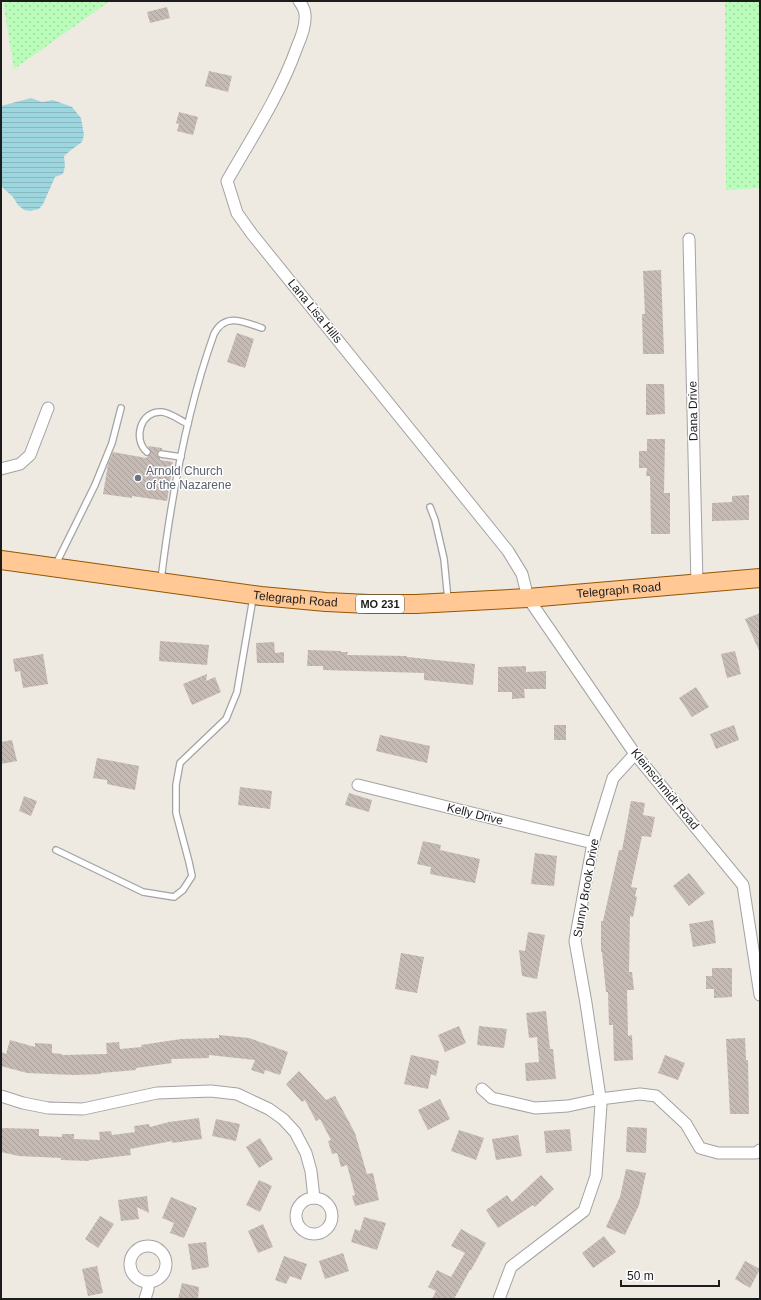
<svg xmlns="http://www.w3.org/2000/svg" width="761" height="1300" font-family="Helvetica,sans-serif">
  <defs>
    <pattern id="park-dots" width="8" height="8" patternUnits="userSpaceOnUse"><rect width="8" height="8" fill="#bafcb9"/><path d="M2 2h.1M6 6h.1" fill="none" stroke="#9fd79e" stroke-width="1.8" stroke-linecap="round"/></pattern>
    <pattern id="water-rules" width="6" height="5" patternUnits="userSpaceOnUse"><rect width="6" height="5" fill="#9ed6df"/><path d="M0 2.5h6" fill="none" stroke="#88b7bf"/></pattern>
    <pattern id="building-back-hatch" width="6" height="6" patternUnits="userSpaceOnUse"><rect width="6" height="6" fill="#c6bab4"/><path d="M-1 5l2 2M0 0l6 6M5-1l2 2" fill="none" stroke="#aa9f9a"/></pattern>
  </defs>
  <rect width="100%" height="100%" fill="#eee9e1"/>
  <!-- park -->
  <g fill="url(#park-dots)">
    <path d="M3,1H110L14,69Z"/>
    <path d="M725,1H760V188L726,190Z"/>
  </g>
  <!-- water -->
  <path fill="url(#water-rules)" d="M31,98L42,102L53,100L72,107L81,118L84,135L82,142L71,150L64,156L65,166L63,174L55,177L43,204L39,209L30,211L24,210L18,205L13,197L1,186V106Z"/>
  <!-- building -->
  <g fill="url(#building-back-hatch)">
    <path d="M167,7L170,18L150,23L147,12Z"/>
    <path d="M209,71L232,76L228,92L205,86Z"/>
    <path d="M179,112L198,117L193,135L177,131L179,124L176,123Z"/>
    <path d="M661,270L664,354H643L642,314H645L643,271Z"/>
    <path d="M237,333L254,339L245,368L227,362Z"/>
    <path d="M646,384H664L665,414L646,415Z"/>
    <path d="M647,439H665L664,493H670V534H651L650,476H646L647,468H639V451H647Z"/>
    <path d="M148,446L162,448V450H159L157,453V456L160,458V460L173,462L167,501L132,496V498L103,494L108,464L113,452L146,458L151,453Z"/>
    <path d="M749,495V520L712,521V503L732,502V496Z"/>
    <path d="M760,613V653L745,619Z"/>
    <path d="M160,641L209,645L207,665L159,661Z"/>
    <path d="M274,642L275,653L284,652V663H257L256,643Z"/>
    <path d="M308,650L341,651V652H348L347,655L407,656V657L475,664L473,685L424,680V673L323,670V666H307Z"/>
    <path d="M735,651L741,674L727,678L721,654Z"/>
    <path d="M43,654L48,684L23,688L20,671L15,672L13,659Z"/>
    <path d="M526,666V672L546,671V689H524L525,698L512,699V692H498V667Z"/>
    <path d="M207,674L206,681L215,677L221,692L192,705L183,684Z"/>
    <path d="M696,687L709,707L692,717L679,698Z"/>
    <rect x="554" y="725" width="12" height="15"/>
    <path d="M734,725L739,740L716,749L710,734Z"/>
    <path d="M380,735L430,746L427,763L376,751Z"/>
    <path d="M12,740L17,761L1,764V742Z"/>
    <path d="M97,758L139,766L135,790L107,784V780L93,778Z"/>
    <path d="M240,787L272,791L270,809L238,805Z"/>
    <path d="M349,793L372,800L369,812L345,805Z"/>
    <path d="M24,796L37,801L31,816L19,811Z"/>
    <path d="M631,801L645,803L643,815L655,817L651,837L642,836L631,887L637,888L635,896L637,897L633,917L630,916L629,972H632L634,990H627L628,1036L632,1035L633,1060L614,1061L613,1025H609L608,992H606L602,952H601V921H603L619,850H622Z"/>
    <path d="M423,841L441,845L440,850L480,859L475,883L430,874L431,867L417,864Z"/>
    <path d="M535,853L557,856L554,886L531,884Z"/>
    <path d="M689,873L705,893L689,906L673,886Z"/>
    <path d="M713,920L716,943L693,947L689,924Z"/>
    <path d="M528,932L545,935L537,979L522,976L519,950L525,951Z"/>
    <path d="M401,953L424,957L417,993L395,989Z"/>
    <path d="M712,968H732V997L714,998V989H706V976H712Z"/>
    <path d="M546,1011L550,1049H553L556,1079L526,1081L525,1063L539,1062L537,1037L529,1038L526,1013Z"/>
    <path d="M459,1026L466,1043L445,1052L438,1035Z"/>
    <path d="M479,1026L507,1029L504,1048L477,1045Z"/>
    <path d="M219,1035L249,1038L288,1052L280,1075L265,1070L264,1074L251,1070L255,1060L209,1055V1058L171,1059L172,1063L136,1068V1070L101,1073V1074L74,1075L27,1073L1,1066V1052L6,1054L10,1040L35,1047V1043L52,1044V1053L62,1054V1055L107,1054L106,1043L119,1042L120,1049L142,1047L141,1045L181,1039L219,1038Z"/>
    <path d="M745,1038L746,1060H748L749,1114H730L726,1039Z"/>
    <path d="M411,1055L439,1061L436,1076L431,1074L428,1089L404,1084Z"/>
    <path d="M665,1055L685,1063L678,1080L658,1073Z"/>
    <path d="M299,1071L326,1100L335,1096L355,1133L367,1174L373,1173L379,1200L355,1206L352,1196L355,1195L347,1165L341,1167L337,1153L332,1154L328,1141L331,1140L320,1119L316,1121L305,1100L302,1102L286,1084Z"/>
    <path d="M440,1099L450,1119L428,1130L418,1110Z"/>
    <path d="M199,1118L202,1139L172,1143V1141L130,1149L131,1155L89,1160V1161L61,1160V1158L19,1156L1,1152V1128L39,1129V1136L62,1137V1134H74V1139L100,1140L99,1132L111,1131L112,1135L135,1132L134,1126L149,1124L150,1127L169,1122Z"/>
    <path d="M216,1119L240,1124L236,1141L212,1136Z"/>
    <path d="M627,1127L647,1128L646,1153L626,1152Z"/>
    <path d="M570,1129L572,1151L546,1153L544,1131Z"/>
    <path d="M459,1130L484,1138L476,1160L451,1151Z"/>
    <path d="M518,1135L522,1156L496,1160L492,1139Z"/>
    <path d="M260,1138L273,1159L259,1168L246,1147Z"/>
    <path d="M626,1169L646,1173L639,1205L625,1235L606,1227L620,1197Z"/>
    <path d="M541,1175L554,1189L535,1207L533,1205L498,1228L486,1210L507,1195L512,1202Z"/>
    <path d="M259,1180L272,1186L260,1212L246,1205Z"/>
    <path d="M147,1196L149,1213L137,1207L139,1219L121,1221L118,1200Z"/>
    <path d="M171,1197L197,1208L184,1238L170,1233L174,1223L162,1218Z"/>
    <path d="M100,1216L114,1224L98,1248L85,1239Z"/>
    <path d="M364,1217L386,1223L377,1250L351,1242L355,1229L360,1231Z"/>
    <path d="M263,1224L273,1247L258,1253L248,1231Z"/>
    <path d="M461,1229L486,1243L471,1270H470L454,1299H432L436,1291L428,1287L437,1270L451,1277L465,1253L451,1246Z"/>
    <path d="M604,1236L616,1252L593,1268L582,1253Z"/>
    <path d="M206,1242L209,1267L192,1270L188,1244Z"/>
    <path d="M343,1253L349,1271L325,1279L319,1261Z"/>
    <path d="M284,1256L307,1264L301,1280L290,1276L286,1284L275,1280Z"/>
    <path d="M745,1261L760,1269L750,1288L735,1279Z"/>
    <path d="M97,1266L103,1293L88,1296L82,1269Z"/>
    <path d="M182,1283L199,1287L198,1299H178Z"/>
  </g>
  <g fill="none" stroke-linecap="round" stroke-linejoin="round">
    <defs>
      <g id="lane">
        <path d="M147,452C132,439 141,410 162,412C171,413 179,420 188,424"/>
        <path d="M161,454L181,457"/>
        <path d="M430,507L435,520L444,559L448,600"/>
        <path d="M55,566L95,485L112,443L121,408"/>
        <path d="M161,580C171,498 186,412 214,334C225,312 244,322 262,328"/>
        <path d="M56,850L143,892L174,897L183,890L192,876L189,862L176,813V785L180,763L226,719L237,692L253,598"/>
      </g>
      <g id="street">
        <path d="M299,1C302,5 305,9 305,15C306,25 301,38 297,47C280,95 252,137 227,181L237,213L252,234L508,551L522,574L528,598L635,754L743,885L760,995"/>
        <path d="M689,239L697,584"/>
        <path d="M1,469L20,464L30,455L48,408"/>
        <path d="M358,785L593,843"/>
        <path d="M482,1089L492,1098L535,1108L568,1106L600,1099L640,1094L656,1096L686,1124L700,1148L718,1153H756L760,1150"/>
        <path d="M1,1096L23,1103L48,1108L83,1109L157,1093L211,1091L237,1094L269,1109L283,1119L295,1132L306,1153L311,1171L314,1198"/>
        <circle cx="314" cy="1216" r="18"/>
        <circle cx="148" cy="1264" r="18"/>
        <path d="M145,1299L148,1289V1282"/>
        <path d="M499,1299L511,1267L584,1211L596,1176L601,1104L586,1003L575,941L593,843L613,778L635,754"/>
      </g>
      <g id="primary">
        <path id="s1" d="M1,560L261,596L326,602L369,604H416L528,598L760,578"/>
      </g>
    </defs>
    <!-- lane casing -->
    <use href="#lane" stroke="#a3a3a3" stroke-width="8"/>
    <!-- street casing -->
    <use href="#street" stroke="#a3a3a3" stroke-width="13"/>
    <!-- primary casing -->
    <use href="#primary" stroke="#945600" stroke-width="20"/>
    <!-- lane -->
    <use href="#lane" stroke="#fff" stroke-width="5.5"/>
    <!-- street -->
    <use href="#street" stroke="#fff" stroke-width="11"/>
    <!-- primary -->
    <use href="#primary" stroke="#ffc895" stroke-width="18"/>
  </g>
  <!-- markers -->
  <circle fill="#6b7280" stroke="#fff" stroke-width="1.5" cx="138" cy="478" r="4"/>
  <g text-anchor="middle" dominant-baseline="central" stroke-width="3" stroke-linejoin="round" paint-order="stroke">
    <!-- shield labels -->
    <rect fill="#fff" stroke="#606060" stroke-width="1" x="356" y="595" width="48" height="18" rx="3"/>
    <g font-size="11" font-weight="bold" fill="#1c1c1c">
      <text x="380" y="604">MO 231</text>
    </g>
    <!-- street labels -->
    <g font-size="12" fill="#1c1c1c" stroke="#fff">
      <text transform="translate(315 311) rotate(51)">Lana Lisa Hills</text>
      <text transform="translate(693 411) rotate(-91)">Dana Drive</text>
      <text stroke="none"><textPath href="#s1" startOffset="621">Telegraph Road</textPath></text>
      <text stroke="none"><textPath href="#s1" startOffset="297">Telegraph Road</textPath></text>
      <text transform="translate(665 789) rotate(51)">Kleinschmidt Road</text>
      <text transform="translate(475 814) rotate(14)">Kelly Drive</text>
      <text transform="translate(586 888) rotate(-80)">Sunny Brook Drive</text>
    </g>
    <!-- worship labels -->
    <g font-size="12" fill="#5b616d" stroke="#fff" text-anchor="start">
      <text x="146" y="471">Arnold Church<tspan x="146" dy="14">of the Nazarene</tspan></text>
    </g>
  </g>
  <!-- border -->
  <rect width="761" height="1300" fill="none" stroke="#1c1c1c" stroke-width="4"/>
  <!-- scale -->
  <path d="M621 1280v6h98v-6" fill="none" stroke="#1c1c1c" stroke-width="2"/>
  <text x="627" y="1280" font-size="12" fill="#1c1c1c" stroke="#ffffff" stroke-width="3" paint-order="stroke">50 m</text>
</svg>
